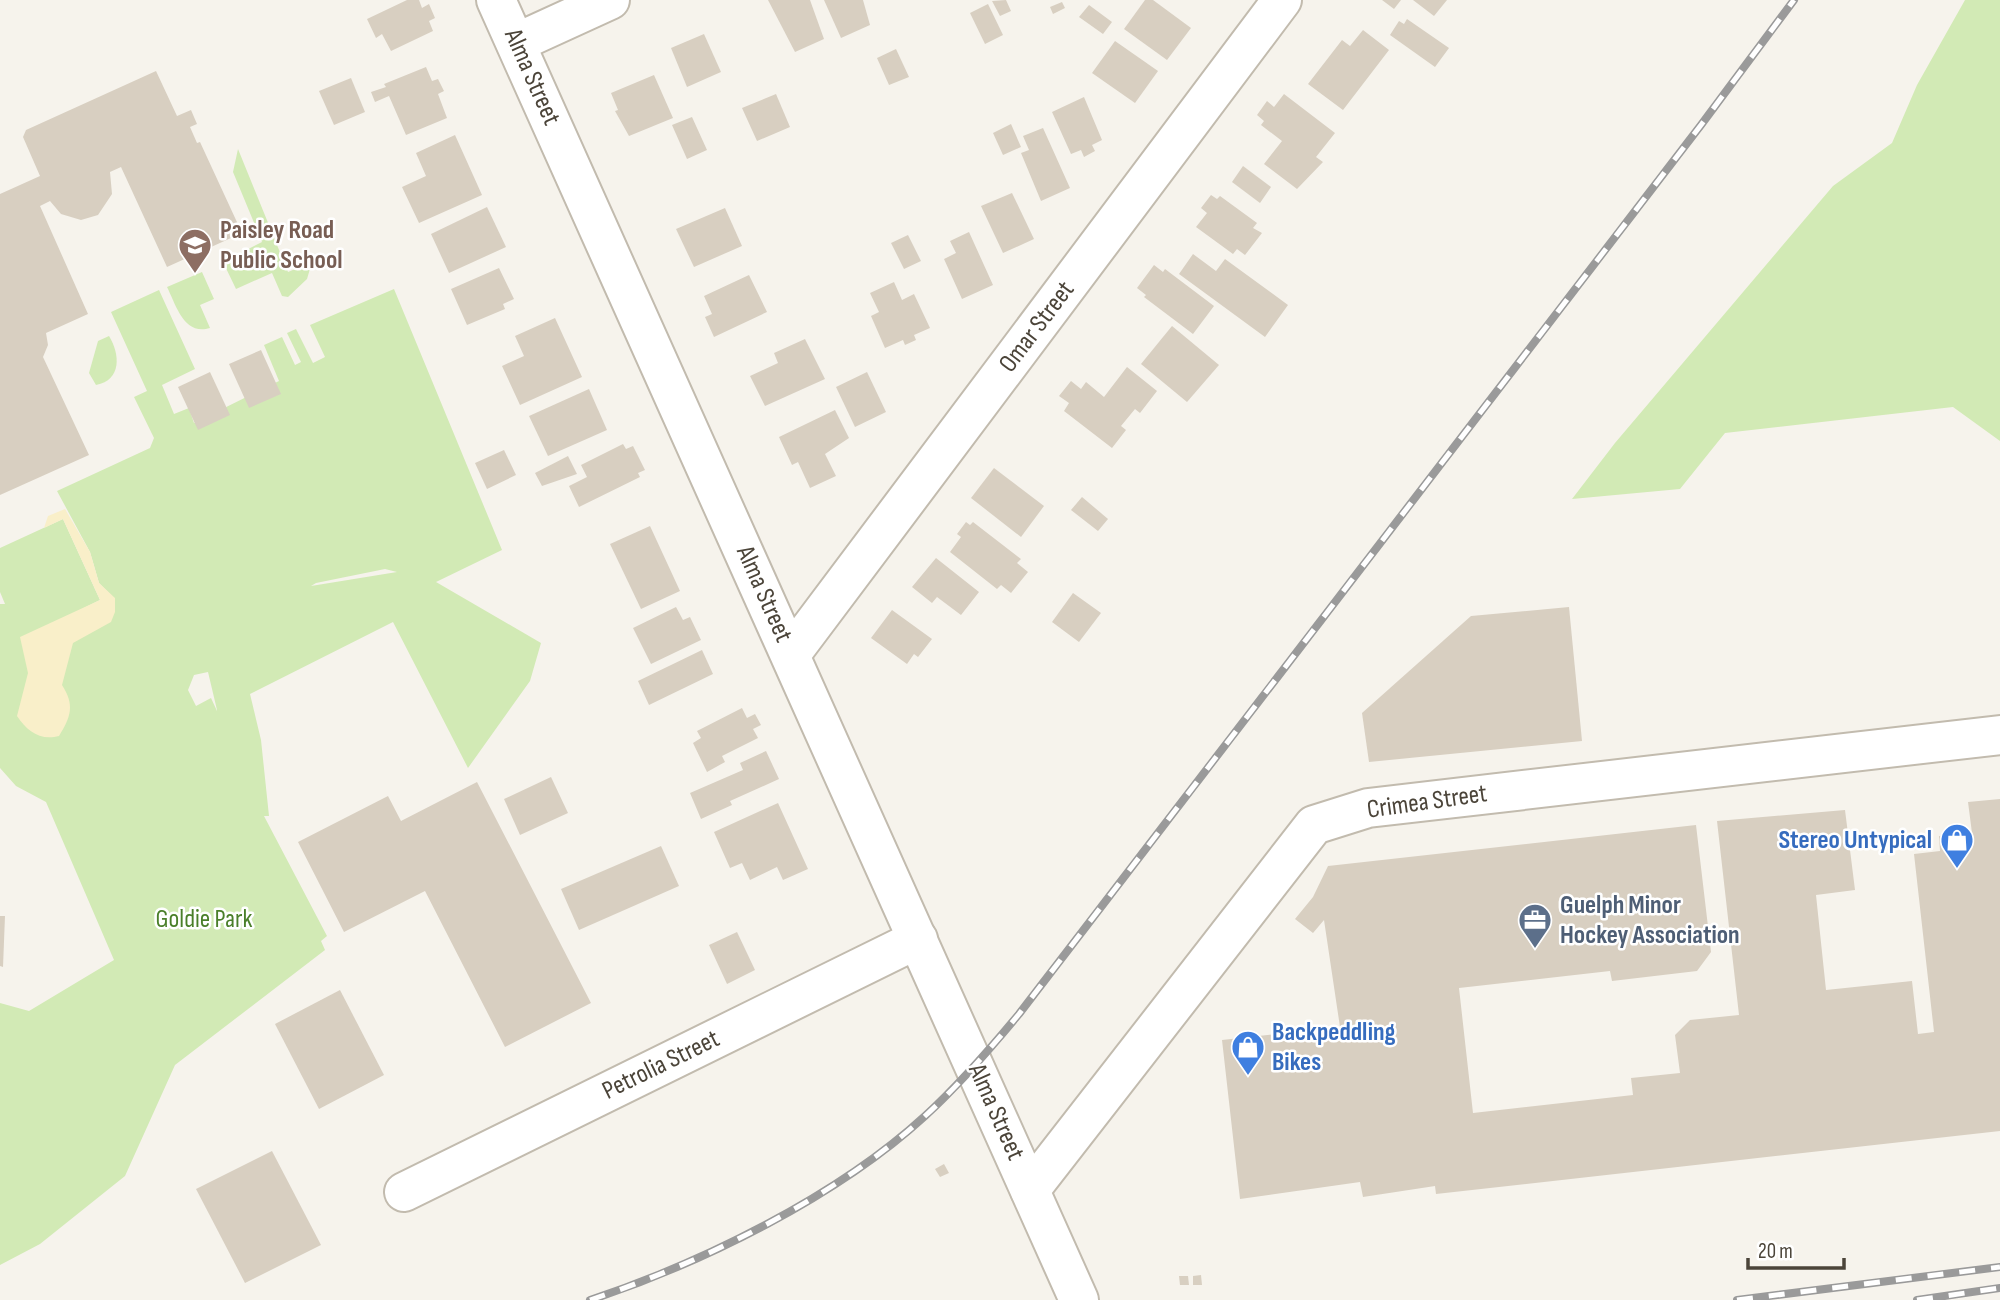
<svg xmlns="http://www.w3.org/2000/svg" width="2000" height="1300" font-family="'Sofia Sans Condensed',sans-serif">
  <rect width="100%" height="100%" fill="#f6f3ec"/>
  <!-- green -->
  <g fill="#d2eab5" fill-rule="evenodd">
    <path d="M1965,0H2000V441L1953,407L1725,433L1680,489L1572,499L1615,443L1833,186L1892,143L1917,85Z"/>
    <path d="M238,149L288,272L312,262L307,279L288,297L282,296L272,273L236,289L223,262L262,242L233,172Z"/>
    <path d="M202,272L214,299L200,305L210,328C184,336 176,305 167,287Z"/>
    <path d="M394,289L502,550L436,582L541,643L530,681L468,768L393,622L250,694L261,740L269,816H264L327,936L321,941L325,950L175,1065L125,1176L40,1244L0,1265V1003L29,1011L114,960L46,802L16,786L0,768V604H5L0,592V548L63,519L100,600L72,614L114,598L99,583L90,552L57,491L150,448L154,438L134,397L147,391L111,312L159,290L195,369L162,385L174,414L189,408L194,423L279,381L264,345L282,337L295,365L301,362L287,333L296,329L313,363L325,357L310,325ZM385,569L397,572L311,586L316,583ZM208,672L217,710V711L211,698L196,706L188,690L194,675Z"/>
    <path d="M109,336C120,354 122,380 96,385L89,373L98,341Z"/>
  </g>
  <!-- sand -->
  <path fill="#f9efc9" d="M65,509L90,552L99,583L115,598V612L111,622L73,643L62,685C75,705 71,717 59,736C40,741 27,731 17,716L28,673L20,637L100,600L63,519L44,528L48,516Z"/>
  <!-- building -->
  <g fill="#d8cfc1">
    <path d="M407,0H419L422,8L429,4L435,18L429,21L433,31L391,51L382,34L376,38L367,19Z"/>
    <path d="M768,0H810L824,39L795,52Z"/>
    <path d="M824,0H863L870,25L841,38Z"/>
    <path d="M1006,0L1011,11L1000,16L992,1Z"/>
    <path d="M1145,0H1153L1191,28L1167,60L1124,29Z"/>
    <path d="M1382,0H1401L1394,9Z"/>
    <path d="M1413,0H1447L1434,16Z"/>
    <path d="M1062,2L1065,8L1053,14L1050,7Z"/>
    <path d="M988,4L1003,35L985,44L970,13Z"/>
    <path d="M1089,5L1112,22L1103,34L1079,17Z"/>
    <path d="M1407,19L1449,48L1435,67L1390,35L1399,21L1404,24Z"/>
    <path d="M1363,30L1389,50L1343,110L1308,84L1342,40L1350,46Z"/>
    <path d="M704,34L721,72L687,87L671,48Z"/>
    <path d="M1115,41L1158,71L1135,103L1092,73Z"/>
    <path d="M896,49L909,77L889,85L877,58Z"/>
    <path d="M426,67L432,81L438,79L444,91L438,94L447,118L406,135L389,96L375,102L371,92L386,87L384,84Z"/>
    <path d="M156,71L177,116L191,110L197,124L190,127L197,143L200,142L242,233L167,267L121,167L110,172L112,194L98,215L81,220L61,214L50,201L40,206L88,314L46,333L48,345L43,357L89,455L0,495V194L40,176L23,137L26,130Z"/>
    <path d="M654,75L673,118L629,136L615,111L618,110L611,93Z"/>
    <path d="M351,78L365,112L334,125L319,91Z"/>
    <path d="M776,94L790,127L757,141L742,108Z"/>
    <path d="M1284,94L1335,133L1316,157L1323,162L1297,189L1264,164L1282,141L1261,125L1264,121L1257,115L1267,101L1274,107Z"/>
    <path d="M1084,97L1102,140L1092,145L1095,151L1084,157L1081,150L1071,154L1052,112Z"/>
    <path d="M692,117L707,150L687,159L672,125Z"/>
    <path d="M1011,124L1021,147L1003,155L993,133Z"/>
    <path d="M1043,128L1070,188L1041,201L1021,153L1029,150L1023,136Z"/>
    <path d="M455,135L482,195L419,223L402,187L426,176L416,153Z"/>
    <path d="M1243,166L1271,187L1260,203L1232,182Z"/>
    <path d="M1012,193L1034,239L1003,253L981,206Z"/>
    <path d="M1211,195L1217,199L1220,196L1257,223L1253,228L1262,233L1245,255L1237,249L1233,254L1196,227L1207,213L1201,208Z"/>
    <path d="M487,207L506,247L449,273L431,234Z"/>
    <path d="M725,208L742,246L694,267L676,229Z"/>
    <path d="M969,232L993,285L962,299L944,259L956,253L950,241Z"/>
    <path d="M908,235L921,261L904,269L891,243Z"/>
    <path d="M1193,254L1216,271L1225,259L1288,305L1265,337L1179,274Z"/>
    <path d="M1154,265L1163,272L1165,269L1214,306L1193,334L1144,297L1146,295L1137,288Z"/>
    <path d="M499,268L514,299L503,304L505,309L467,325L451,289Z"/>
    <path d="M749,275L767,312L714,337L705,317L712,314L704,296Z"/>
    <path d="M894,282L902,300L914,294L930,328L914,335L916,340L905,345L903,340L885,348L871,316L879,312L870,293Z"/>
    <path d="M555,318L582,377L520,405L502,366L524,356L515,336Z"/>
    <path d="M1172,326L1219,365L1187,402L1141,364Z"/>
    <path d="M805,339L825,379L765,406L750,376L778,363L774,353Z"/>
    <path d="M261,350L281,394L249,408L229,364Z"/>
    <path d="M1127,367L1157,391L1140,413L1135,409L1121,426L1126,430L1112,448L1064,411L1069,403L1059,396L1071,381L1081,389L1086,382L1104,397Z"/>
    <path d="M210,372L230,415L198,430L178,387Z"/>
    <path d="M867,372L886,412L855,427L836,387Z"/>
    <path d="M589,389L607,430L548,456L529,416Z"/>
    <path d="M835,410L849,438L825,454L836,476L810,488L798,462L792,465L779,437Z"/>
    <path d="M623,444L626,449L633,446L645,470L638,473L640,477L579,507L569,486L587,477L581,465Z"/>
    <path d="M504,450L516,475L487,489L475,463Z"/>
    <path d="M568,456L577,474L542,486L535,473Z"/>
    <path d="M994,468L1044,506L1021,537L971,498Z"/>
    <path d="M1082,497L1108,519L1098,531L1071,510Z"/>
    <path d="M966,522L970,525L973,522L1021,559L1017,563L1028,572L1011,593L1001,585L997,589L950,552L961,537L957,534Z"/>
    <path d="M650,526L680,591L641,609L610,544Z"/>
    <path d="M936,558L979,592L961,615L937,597L932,603L912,587Z"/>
    <path d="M1073,593L1101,613L1079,642L1052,622Z"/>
    <path d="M676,607L683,620L690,617L701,640L651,664L633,628Z"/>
    <path d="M1569,607L1582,741L1369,762L1362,713L1471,616Z"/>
    <path d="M892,610L932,639L918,657L914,654L907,664L871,638Z"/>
    <path d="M702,650L713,674L649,705L638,681Z"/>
    <path d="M742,708L747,718L755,714L761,725L753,729L758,738L722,756L725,762L707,772L693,743L701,738L697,731Z"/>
    <path d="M766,751L779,779L730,801L732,805L701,819L690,793L743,770L740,763Z"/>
    <path d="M551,777L568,813L520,835L504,799Z"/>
    <path d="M477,782L591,1003L505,1047L425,891L344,932L298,842L388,796L401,821Z"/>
    <path d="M2000,799V1131L1436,1194L1435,1186L1363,1197L1360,1182L1240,1199L1222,1040L1340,1027L1324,920L1313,933L1295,919L1313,897L1328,866L1696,825L1711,952L1697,971L1612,981L1610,971L1459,988L1473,1113L1633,1095L1631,1078L1680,1073L1675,1035L1690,1020L1739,1015L1717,821L1845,810L1855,890L1816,895L1826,990L1912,981L1918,1034L1934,1032L1914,854L1940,851L1939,836L1972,833L1968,802Z"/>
    <path d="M778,803L808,869L783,880L777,867L750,880L742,863L730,868L714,832Z"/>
    <path d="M661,846L679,886L579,930L561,889Z"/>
    <path d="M0,916H5L3,967L0,966Z"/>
    <path d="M737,932L755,970L727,984L709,945Z"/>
    <path d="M340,990L384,1075L319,1109L275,1024Z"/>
    <path d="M272,1151L321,1245L245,1283L196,1189Z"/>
    <path d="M944,1164L949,1173L940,1177L935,1169Z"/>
    <path d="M1201,1275L1202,1285H1193V1276Z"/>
    <path d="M1179,1276H1188L1189,1285H1180Z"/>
  </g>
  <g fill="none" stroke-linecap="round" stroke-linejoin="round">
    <defs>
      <g id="minor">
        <path d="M496,0L1079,1300"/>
        <path d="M516,43L610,0"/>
        <path d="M791,654L1282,0"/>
        <path d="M1030,1190L1314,825L1368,808L2000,735"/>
        <path d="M404,1192L918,939"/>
      </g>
    </defs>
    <!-- minor casing -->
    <use href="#minor" stroke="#c2bbae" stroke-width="42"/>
    <!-- minor -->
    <use href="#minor" stroke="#fff" stroke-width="38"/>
    <defs>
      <g id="rail">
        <path d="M590,1300C702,1263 838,1196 925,1116C959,1085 990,1049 1019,1014L1701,125L1794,0"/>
        <path d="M1737,1300L2000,1267"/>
        <path d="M1917,1300L2000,1288"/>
      </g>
    </defs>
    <!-- rail casing -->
    <use href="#rail" stroke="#9a9a9a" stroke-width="8"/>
    <!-- rail -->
    <use href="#rail" stroke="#fff" stroke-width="5" stroke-dasharray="16" stroke-linecap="butt"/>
  </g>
  <!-- icons -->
  <defs>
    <symbol id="school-pin" viewBox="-11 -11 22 30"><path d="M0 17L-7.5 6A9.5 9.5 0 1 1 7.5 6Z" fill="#8d6e63" stroke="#fff"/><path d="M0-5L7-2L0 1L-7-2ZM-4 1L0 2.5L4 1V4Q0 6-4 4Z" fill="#fff"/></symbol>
    <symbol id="shop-pin" viewBox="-11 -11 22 30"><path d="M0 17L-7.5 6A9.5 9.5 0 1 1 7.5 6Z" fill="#3f7fe0" stroke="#fff"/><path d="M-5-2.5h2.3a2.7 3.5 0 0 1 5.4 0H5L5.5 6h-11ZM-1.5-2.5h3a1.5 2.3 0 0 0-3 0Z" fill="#fff"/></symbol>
    <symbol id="office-pin" viewBox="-11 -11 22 30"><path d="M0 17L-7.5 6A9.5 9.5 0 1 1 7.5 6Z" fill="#5c6f8a" stroke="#fff"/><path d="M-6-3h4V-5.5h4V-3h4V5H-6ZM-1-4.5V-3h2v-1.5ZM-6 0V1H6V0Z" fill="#fff"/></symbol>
  </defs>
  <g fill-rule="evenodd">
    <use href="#school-pin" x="176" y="226" width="38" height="52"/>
    <use href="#shop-pin" x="1938" y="821" width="38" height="52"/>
    <use href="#office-pin" x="1516" y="901" width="38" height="52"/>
    <use href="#shop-pin" x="1229" y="1028" width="38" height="52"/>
  </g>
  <g text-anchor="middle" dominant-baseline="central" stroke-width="5" stroke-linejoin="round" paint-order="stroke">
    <!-- street labels -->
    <g font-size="26" fill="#4b4439" stroke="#fff">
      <text transform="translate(532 77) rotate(66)">Alma Street</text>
      <text transform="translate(1037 327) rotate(-53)">Omar Street</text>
      <text transform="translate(764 594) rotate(66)">Alma Street</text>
      <text transform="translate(1427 802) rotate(-8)">Crimea Street</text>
      <text transform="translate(661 1065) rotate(-26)">Petrolia Street</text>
      <text transform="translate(996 1112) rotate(66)">Alma Street</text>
    </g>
    <!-- education labels -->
    <g font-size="26" font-weight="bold" fill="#785e54" stroke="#fff" text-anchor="start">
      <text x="220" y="230">Paisley Road<tspan x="220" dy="30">Public School</tspan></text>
    </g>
    <!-- shop labels -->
    <g font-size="26" font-weight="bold" fill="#366cbe" stroke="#fff" text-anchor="end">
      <text x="1932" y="840">Stereo Untypical</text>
      <text x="1272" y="1032" text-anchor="start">Backpeddling<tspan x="1272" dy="30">Bikes</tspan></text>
    </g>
    <!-- service labels -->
    <g font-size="26" font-weight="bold" fill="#4e5e75" stroke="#fff" text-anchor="start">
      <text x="1560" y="905">Guelph Minor<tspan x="1560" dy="30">Hockey Association</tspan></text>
    </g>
    <!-- park labels -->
    <g font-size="26" fill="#4a7f2a" stroke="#fff">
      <text x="204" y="919">Goldie Park</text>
    </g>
  </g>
  <!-- scale -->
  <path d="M1748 1258v10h96v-10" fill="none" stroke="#4b4439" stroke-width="3.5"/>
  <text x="1758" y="1258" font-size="21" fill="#4b4439" stroke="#ffffff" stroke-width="5" paint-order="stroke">20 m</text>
</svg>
